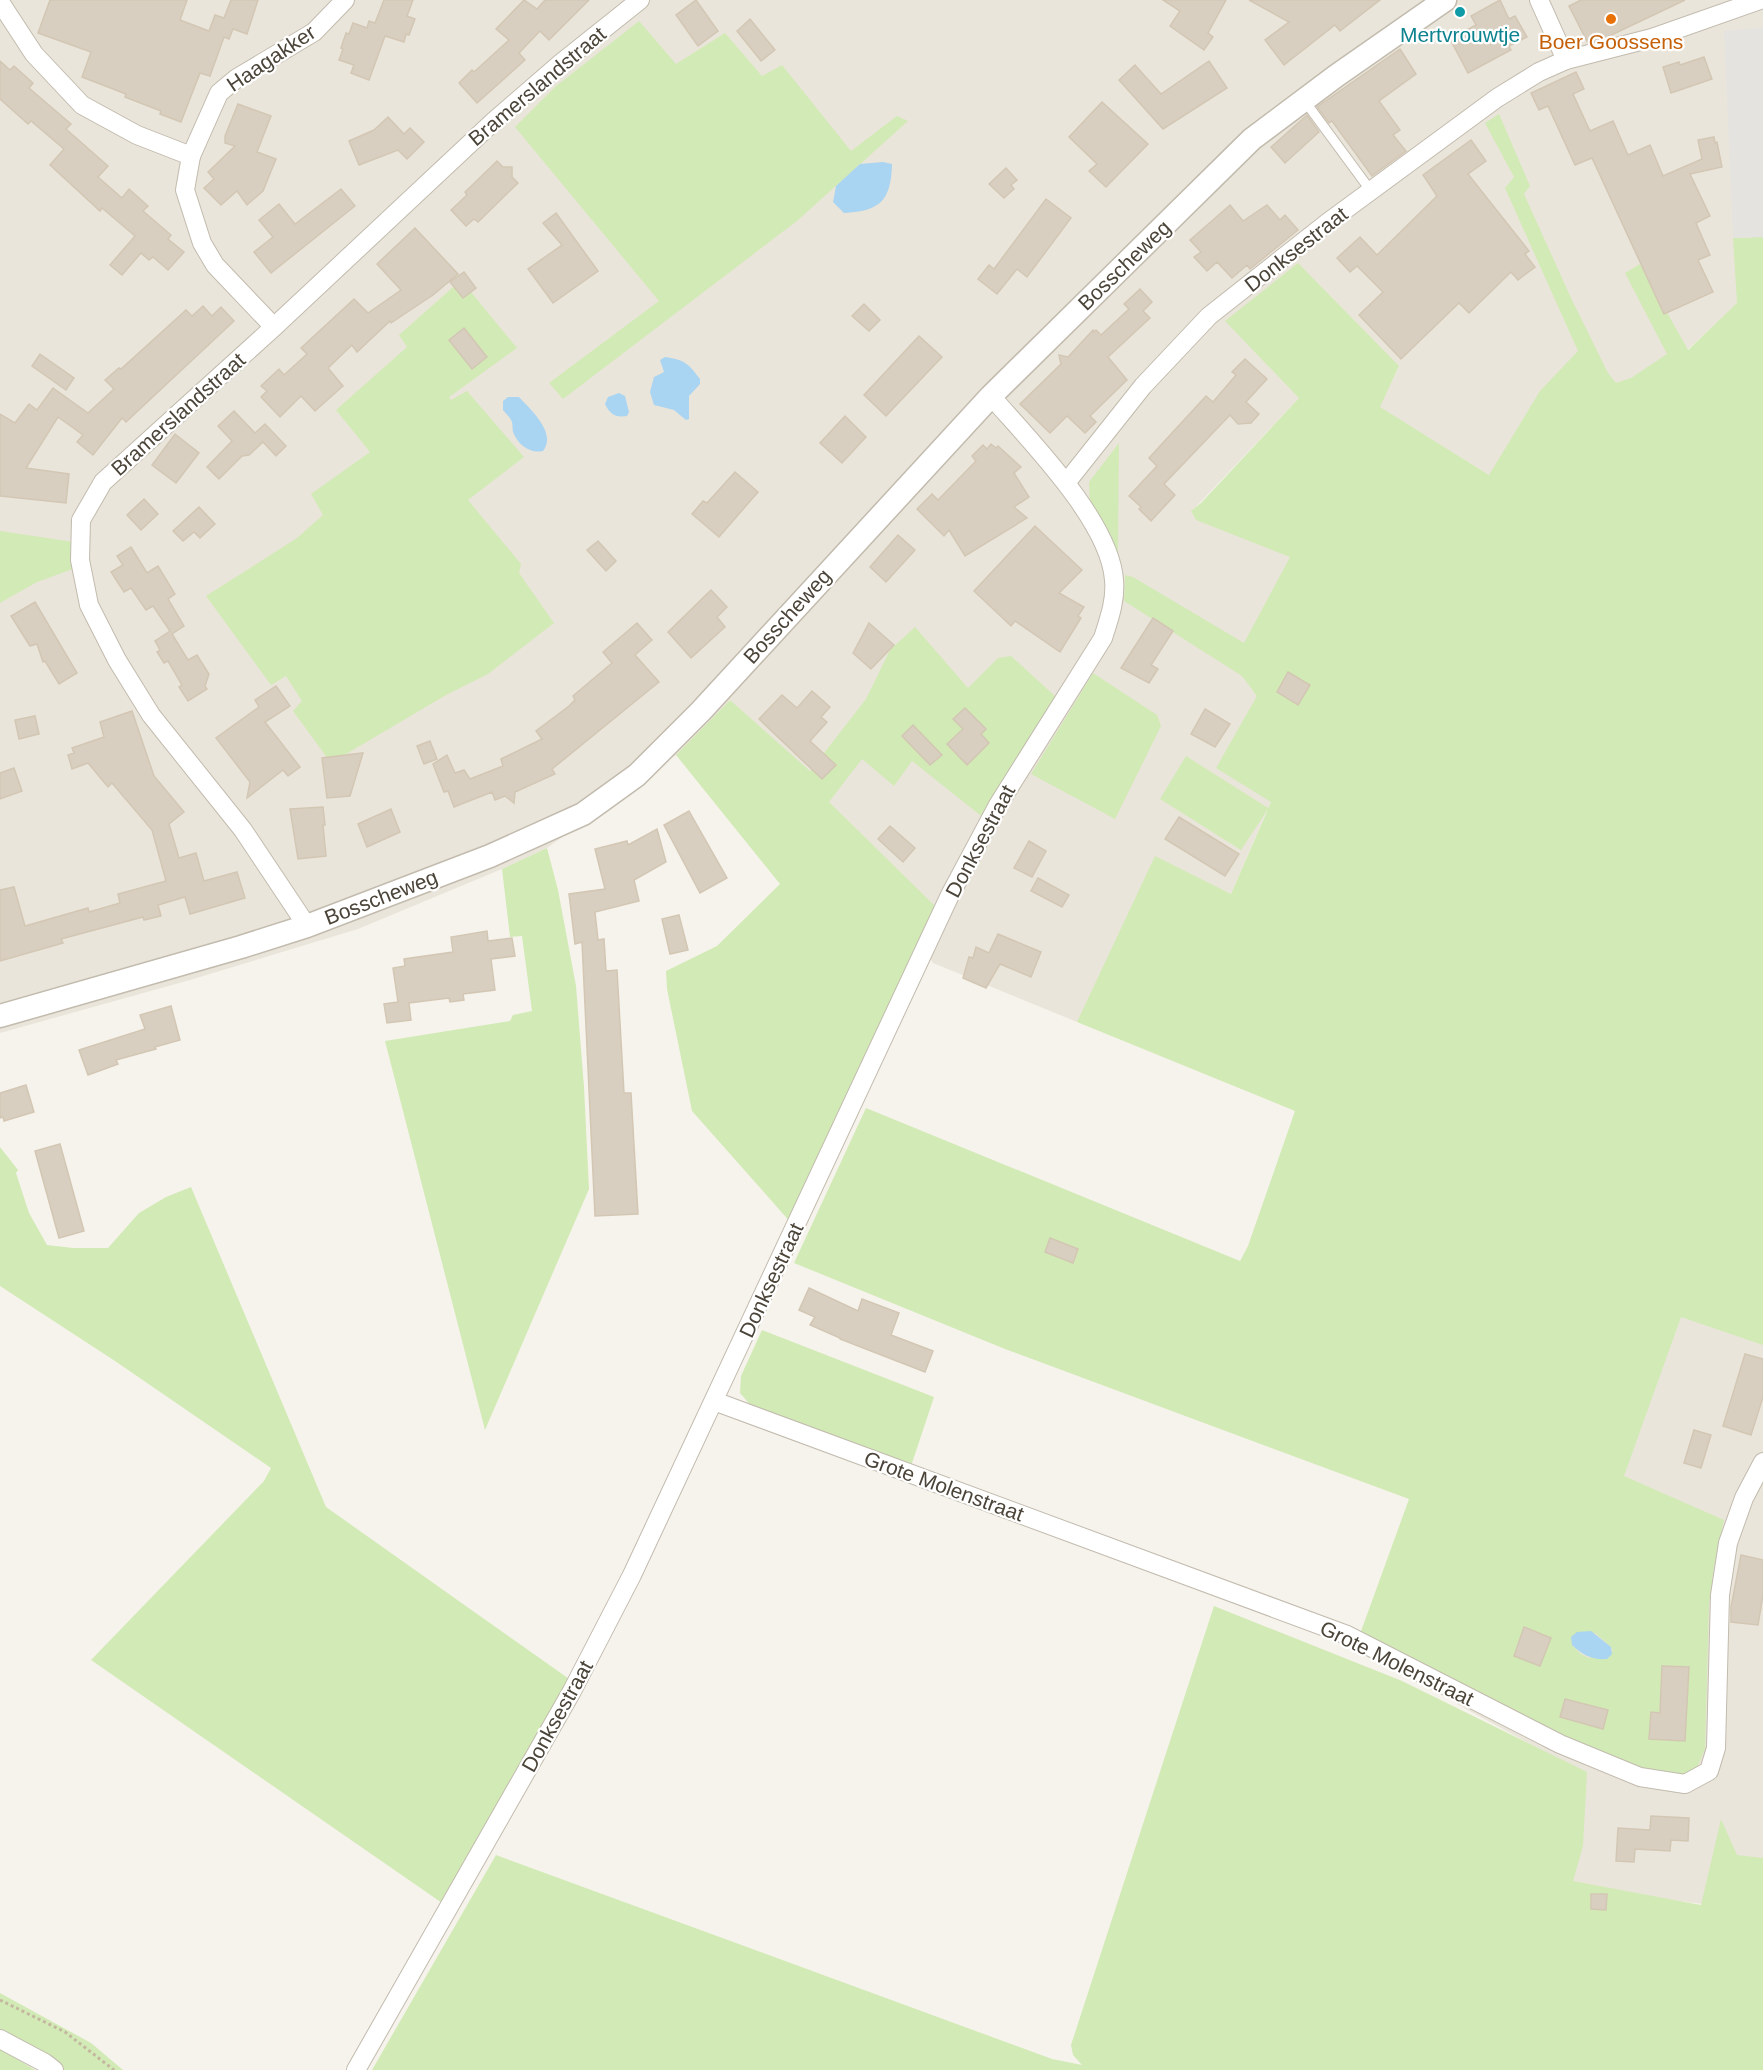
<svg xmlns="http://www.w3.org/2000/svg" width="1763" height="2070" font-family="Helvetica,sans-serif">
  <rect width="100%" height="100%" fill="#f6f3ec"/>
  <!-- residential -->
  <g fill="#eae5da">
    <path d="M0,0H1763V327L1737,304L1687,350L1489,475L1379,407L1399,367L1299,398L1192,511L1290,557L1271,801L1231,894L1168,866L1077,1022L933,963L829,802L730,700L676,755L547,848L502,869L358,929L190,980L0,1033Z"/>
    <path d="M1677,1308L1763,1341V1912L1566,1886L1581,1772L1457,1704L1576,1429Z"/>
  </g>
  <!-- green -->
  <g fill="#d2eab5" fill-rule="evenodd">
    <path d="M639,21L676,64L725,33L762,76L782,65L851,151L897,116L908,121L797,221L563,399L549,383L659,301L515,127L555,87Z"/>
    <path d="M1499,114L1530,186L1524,194L1571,298L1608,373L1616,383L1631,378L1667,354L1625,273L1640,264L1688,350L1737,303L1733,238L1763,237V1345L1681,1317L1624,1476L1724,1520L1714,1567L1709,1605L1705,1749L1697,1768L1682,1776L1664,1777L1599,1754L1470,1688L1360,1634L1409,1499L1005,1349L794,1263L866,1108L1240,1261L1248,1246L1295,1111L1077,1022L1155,856L1231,894L1268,809L1241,850L1160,799L1186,756L1268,808L1271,802L1216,768L1257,696L1242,676L1124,601L1125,575L1133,577L1244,643L1290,557L1196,520L1191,511L1201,503L1299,398L1225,321L1298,263L1399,366L1380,407L1489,475L1540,391L1578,351L1505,188L1514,177L1485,123ZM1595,1633L1611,1647L1613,1651L1589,1658L1581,1654L1572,1645Z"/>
    <path d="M461,280L517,348L449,397L451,400L467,391L524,457L468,500L521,564L519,573L554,623L488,674L446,695L331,763L293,711L302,701L286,676L271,685L206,596L297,538L323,515L311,494L370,452L336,410L407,347L399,335Z"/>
    <path d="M1119,443L1118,555L1112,540L1090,509L1089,482Z"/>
    <path d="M0,531L74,542L73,569L37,582L0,603Z"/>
    <path d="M915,627L968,688L998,658L1011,656L1056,697L985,819L912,761L894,786L862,759L829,802L939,910L792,1224L692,1111L667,989L666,971L717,946L780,884L676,755L730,700L810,771L866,699L890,650Z"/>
    <path d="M1093,673L1157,715L1161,726L1115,819L1031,774Z"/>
    <path d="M547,848L558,890L576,986L584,1087L589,1189L485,1430L385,1041L510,1021L513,1015L532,1011L522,936L510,937L502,869Z"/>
    <path d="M0,1147L18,1170L16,1173L29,1213L47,1245L73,1248H108L139,1213L166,1197L191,1187L326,1507L572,1681L445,1905L91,1660L264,1481L271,1468L115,1361L0,1286Z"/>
    <path d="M762,1330L934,1397L911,1466L752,1407L740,1393L741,1376Z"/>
    <path d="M1214,1606L1402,1681L1587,1772L1583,1846L1573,1881L1701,1905L1721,1819L1737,1855L1763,1858V2070H372L496,1855L1052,2059L1082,2065L1073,2055L1071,2045Z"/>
    <path d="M0,1993L91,2043L123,2070H59L0,2034Z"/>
    <path d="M0,2049L4,2051L35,2070H0Z"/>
  </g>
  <!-- parking -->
  <path fill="#e5e3e0" d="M1763,27V237L1733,238L1724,31Z"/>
  <!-- water -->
  <g fill="#a9d4f2">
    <path d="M883,162L892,164C891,201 880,211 844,213L833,202L836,186L860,164Z"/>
    <path d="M665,357C685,360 688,363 700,379V384L689,396V419L686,420L674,410L654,405L650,392L654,377L664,372L660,360Z"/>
    <path d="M619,393L625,396L629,412L627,416C615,418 610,414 605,404L608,397Z"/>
    <path d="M508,397H519C531,410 557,433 543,451C530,454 518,445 513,432C512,429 513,425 512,422C511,418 506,414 503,410V401Z"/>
    <path d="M1591,1631L1611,1647L1612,1654L1607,1659C1591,1660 1583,1655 1572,1645L1571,1637L1577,1632Z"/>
  </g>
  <!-- building -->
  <g fill="#d8cfc1" stroke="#d3c7b4" stroke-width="1.5">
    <path d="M50,0H187L180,20L209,31L215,15L224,18L231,0H258L247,34L233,29L229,39L224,37L210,76L200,73L181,122L160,114L161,111L125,97L126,94L82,77L91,52L38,33Z"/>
    <path d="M384,0H413L407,16L415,19L409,35L406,34L404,42L385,36L369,80L351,73L354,65L339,60L343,49L341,48L346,33L349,34L353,23L367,28L369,21L375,23Z"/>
    <path d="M524,0L537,9L545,0H589L549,40L540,31L519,53L525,60L477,103L459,83L472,70L474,72L509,40L496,29Z"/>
    <path d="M696,0L718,31L698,46L676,15Z"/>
    <path d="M1163,0H1226L1208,33L1213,37L1204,50L1170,26L1180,11Z"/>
    <path d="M1249,0H1380L1340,31L1335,25L1284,65L1265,40L1289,22Z"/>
    <path d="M1500,0L1509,19L1515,16L1527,37L1509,46L1511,50L1468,73L1450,39L1476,25L1471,16Z"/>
    <path d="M1581,0H1685L1605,38L1588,43L1569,6Z"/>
    <path d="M750,19L775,50L761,61L737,31Z"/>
    <path d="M1400,49L1416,74L1379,101L1400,130L1393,135L1406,151L1372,176L1332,121L1329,123L1317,107Z"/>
    <path d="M1704,57L1712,79L1671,93L1663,67L1679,62L1680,65Z"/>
    <path d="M0,61L10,70L14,66L33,83L29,88L71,124L66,129L108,166L98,177L122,198L129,189L148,206L143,211L171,235L168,239L184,252L168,270L153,257L149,260L141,253L122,275L110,265L135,236L102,208L100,211L50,165L64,149L31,121L28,124L0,99Z"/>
    <path d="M1209,61L1227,88L1163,129L1119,80L1135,65L1161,94Z"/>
    <path d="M1576,72L1584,89L1573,94L1590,131L1613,121L1628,155L1650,145L1663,176L1702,159L1698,140L1714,137L1715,143L1717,142L1722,167L1690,174L1710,216L1696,223L1710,255L1698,260L1713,292L1664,314L1592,158L1575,165L1548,106L1539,110L1531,93Z"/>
    <path d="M1102,102L1148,144L1106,187L1089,171L1097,164L1069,137Z"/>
    <path d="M238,104L271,116L257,152L276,159L263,191L247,205L237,191L221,205L204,188L214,179L208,172L235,146L225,143V136Z"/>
    <path d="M1307,115L1319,132L1285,163L1271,147Z"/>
    <path d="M388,117L404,134L410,128L424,142L407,159L398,150L359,165L349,141L374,130Z"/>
    <path d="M1471,140L1486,161L1468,174L1529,251L1525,254L1535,267L1518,280L1511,272L1469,313L1459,303L1401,359L1359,315L1383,292L1357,266L1350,272L1337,258L1360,237L1377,255L1437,196L1423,175Z"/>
    <path d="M497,161L503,167H512V177L518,183L478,222L474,219L466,226L451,210L467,195L465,192Z"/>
    <path d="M1006,168L1017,180L1011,185L1014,189L1004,198L989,184Z"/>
    <path d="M341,189L355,206L271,273L254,252L273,237L259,220L279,204L295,224Z"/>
    <path d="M1046,199L1071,218L1027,277L1017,269L997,294L978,279L989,265L994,269Z"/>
    <path d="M1230,205L1243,221L1267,205L1280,220L1285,215L1298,230L1250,269L1247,265L1232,278L1217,262L1207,271L1194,257L1201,252L1190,240Z"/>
    <path d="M556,213L598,271L553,303L528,269L562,245L543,223Z"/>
    <path d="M415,228L458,274L433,295L391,323L390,321L357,352L352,345L328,368L343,386L315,411L301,396L280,417L261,397L267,391L261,386L279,369L284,375L307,354L301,348L354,299L368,313L401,290L377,264Z"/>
    <path d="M464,272L476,288L463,298L450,282Z"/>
    <path d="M1140,289L1152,302L1143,311L1150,318L1108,357L1127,380L1090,416L1096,422L1085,433L1067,416L1050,433L1020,404L1061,364L1059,355L1068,357L1093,330L1094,332L1096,330L1101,335L1129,309L1124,304Z"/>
    <path d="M864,304L880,320L869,331L852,316Z"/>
    <path d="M203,306L212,316L221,307L234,321L126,422L122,418L93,455L77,442L83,435L58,417L26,468L69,474L66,503L0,496V414L15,423L29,404L37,410L53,388L88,413L114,389L105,380L119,368L121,369L186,310L192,316Z"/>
    <path d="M464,328L487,357L472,369L449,340Z"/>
    <path d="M919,336L942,357L886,416L864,395Z"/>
    <path d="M40,354L74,378L66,390L32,366Z"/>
    <path d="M1245,359L1267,379L1246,402L1259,414L1251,423L1238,424L1230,415L1164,484L1175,495L1151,521L1139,509L1141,507L1129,496L1157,466L1149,458L1206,396L1213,402L1236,375L1232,372Z"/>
    <path d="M234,411L255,433L265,424L286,446L276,456L263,442L249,455L242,456L219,479L207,467L232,441L218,426Z"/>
    <path d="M845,416L866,437L842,463L820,443Z"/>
    <path d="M175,434L199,453L176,483L152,465Z"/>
    <path d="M991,444L996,448L998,446L1021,467L1014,473L1029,497L1014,507L1027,518L965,556L949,530L944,536L917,509L932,494L938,500L976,461L972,456L983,445L987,449Z"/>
    <path d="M735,472L758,492L719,537L692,514L703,501L707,503Z"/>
    <path d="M144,499L158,514L141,530L127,515Z"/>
    <path d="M199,507L215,524L200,538L194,532L183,541L173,531Z"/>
    <path d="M1035,526L1082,570L1059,593L1084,607L1078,616L1081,618L1060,652L1015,621L1011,626L974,591Z"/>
    <path d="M898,535L915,550L886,582L870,567Z"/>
    <path d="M598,541L616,561L606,571L587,550Z"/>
    <path d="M131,547L147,573L158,566L175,594L168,599L184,626L172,634L188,660L197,655L209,674L205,686L207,689L188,701L179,687L182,685L168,661L164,663L157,652L160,650L155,641L170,631L153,606L146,610L131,588L124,592L111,572L123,565L117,556Z"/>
    <path d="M711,590L727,607L717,617L725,627L691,658L668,632Z"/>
    <path d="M35,602L77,673L59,684L45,661L43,662L37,644L30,646L11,616Z"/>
    <path d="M1153,618L1173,631L1151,665L1158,669L1149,683L1121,668Z"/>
    <path d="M637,623L652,640L635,655L659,682L552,769L555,774L515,792L514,803L505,796L495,800L492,792L454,807L448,791L444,792L433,764L447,755L455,773L464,770L470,779L503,766L501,759L542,739L536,731L569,706L575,700L573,696L612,663L603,652Z"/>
    <path d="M869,623L894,645L871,669L853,653Z"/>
    <path d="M1288,672L1310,685L1298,705L1277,692Z"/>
    <path d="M276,686L290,706L265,722L300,767L288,776L283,770L247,798L250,782L216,738L259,707L255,700Z"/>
    <path d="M812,691L830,707L821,717L827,722L810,741L836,765L822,779L759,719L782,695L797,708Z"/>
    <path d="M965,708L986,729L981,734L989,743L967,765L947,744L963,729L953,719Z"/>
    <path d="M1205,709L1230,724L1215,747L1191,734Z"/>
    <path d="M132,711L154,776L184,812L169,824L179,858L196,853L204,881L237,872L245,898L190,914L185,897L158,905L161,916L144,920L143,917L61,939L63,943L0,961V890L14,887L25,926L88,908L89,912L120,903L118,894L166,881L152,830L112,783L108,787L88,763L72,769L68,755L74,753L72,748L104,737L100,722Z"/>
    <path d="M35,716L39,734L19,739L15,720Z"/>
    <path d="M913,725L942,755L930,765L902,736Z"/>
    <path d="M430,741L437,759L424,764L417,746Z"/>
    <path d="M363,753L350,796L327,798L322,758Z"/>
    <path d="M14,768L22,791L0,799V773Z"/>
    <path d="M323,807L325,825H323L326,856L298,859L290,809Z"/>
    <path d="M391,809L400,832L367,847L358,824Z"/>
    <path d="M689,811L727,878L700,893L664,825Z"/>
    <path d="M1179,817L1239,854L1225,876L1165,839Z"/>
    <path d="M890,826L915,848L903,862L878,839Z"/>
    <path d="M657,829L666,862L634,880L639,901L595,912L598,940L604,939L606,971L617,970L624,1093H631L638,1214L595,1216L582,942L575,944L569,894L605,889L595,849L627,841L628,845Z"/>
    <path d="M1029,841L1046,851L1032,877L1014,868Z"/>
    <path d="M1038,878L1069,895L1062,907L1031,891Z"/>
    <path d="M679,915L688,950L670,954L662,919Z"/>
    <path d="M487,931L488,941L512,938L515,956L491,959L495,990L463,994L464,1000L450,1002L449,998L409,1003L411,1020L387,1023L384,1004L398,1002L393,968L405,966L404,959L453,952L451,937Z"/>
    <path d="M998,934L1041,952L1031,977L1000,964L986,988L963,978L969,957L973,958L976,947L989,953Z"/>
    <path d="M171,1006L180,1040L155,1047L156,1049L116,1060L118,1064L88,1075L79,1050L145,1029L140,1015Z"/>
    <path d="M26,1085L34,1112L4,1121L3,1117L0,1118V1093Z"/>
    <path d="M60,1144L84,1231L59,1238L35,1151Z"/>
    <path d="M1050,1238L1078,1249L1073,1263L1045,1252Z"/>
    <path d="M809,1288L858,1311L862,1299L899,1313L891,1335L933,1351L925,1372L840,1339V1338L810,1325L815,1317L799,1310Z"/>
    <path d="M1745,1354L1763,1359V1397L1751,1435L1723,1426Z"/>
    <path d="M1694,1430L1711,1435L1701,1468L1684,1463Z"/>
    <path d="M1741,1555L1763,1560V1595L1758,1625L1731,1622V1607Z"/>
    <path d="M1524,1627L1551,1638L1540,1666L1514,1656Z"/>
    <path d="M1662,1666L1689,1667L1685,1741L1649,1739L1651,1712L1660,1713Z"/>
    <path d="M1565,1699L1608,1710L1603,1729L1560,1717Z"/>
    <path d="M1651,1816L1689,1818L1688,1841L1671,1840L1670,1851L1635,1849L1634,1862L1616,1861L1618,1828L1650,1830Z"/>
    <path d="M1591,1894H1607L1606,1910L1591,1909Z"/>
  </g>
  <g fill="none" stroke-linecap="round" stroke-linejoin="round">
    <defs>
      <path id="service" d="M1304,100L1371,191"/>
      <g id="minor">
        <path d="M1539,0L1566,60"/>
        <path d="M0,2L34,54L82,105L137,135L191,156L185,190L202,243L215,265L274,327"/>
        <path d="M191,156L219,93L237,78L314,32L345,0"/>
        <path d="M1066,483L1143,386L1209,316L1327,223L1497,98L1539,72L1566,60L1652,38L1760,0"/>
        <path d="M307,926L243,830L151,715L117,660L89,605L80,560L81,520L103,482L274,327L494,121L561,63L640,0"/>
        <path d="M714,1401L1347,1635L1560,1744L1640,1777L1685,1784L1709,1771L1716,1748L1720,1595L1728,1543L1744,1498L1763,1462"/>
        <path d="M0,2039L45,2063L54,2070"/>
        <path d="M356,2070L572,1691L632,1575L950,895L998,805L1103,638C1109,619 1116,600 1114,580C1110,521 1029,440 991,396"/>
      </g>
      <path id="tertiary" d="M0,1016L241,947L307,926L490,856L583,814L637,775L701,711L991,396L1252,139L1336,76L1445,0"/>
    </defs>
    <!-- service casing -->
    <use href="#service" stroke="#c2bbae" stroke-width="11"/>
    <!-- minor casing -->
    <use href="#minor" stroke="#c2bbae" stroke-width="20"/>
    <!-- tertiary casing -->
    <use href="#tertiary" stroke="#c2bbae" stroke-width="25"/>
    <!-- path -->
    <path stroke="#c4b79f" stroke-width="3" stroke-dasharray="3 3" stroke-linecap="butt" d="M0,2000L65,2032L114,2070"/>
    <!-- service -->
    <use href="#service" stroke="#fff" stroke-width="9"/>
    <!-- minor -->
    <use href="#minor" stroke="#fff" stroke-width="18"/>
    <!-- tertiary -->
    <use href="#tertiary" stroke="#fff" stroke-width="22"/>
  </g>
  <!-- markers -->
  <circle fill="#0f9aa8" stroke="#fff" stroke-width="2" cx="1460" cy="12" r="6"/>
  <circle fill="#e8710a" stroke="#fff" stroke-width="2" cx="1611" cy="19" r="6"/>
  <g text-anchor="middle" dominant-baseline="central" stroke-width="4.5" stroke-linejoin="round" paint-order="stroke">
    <!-- culture labels -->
    <g font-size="21" fill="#0d838f" stroke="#fff">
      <text x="1460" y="34">Mertvrouwtje</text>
    </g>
    <!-- food labels -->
    <g font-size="21" fill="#c56008" stroke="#fff">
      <text x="1611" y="41">Boer Goossens</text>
    </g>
    <!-- street labels -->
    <g font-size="21" fill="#4b4439" stroke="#fff">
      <text transform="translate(271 58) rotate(-34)">Haagakker</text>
      <text transform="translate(537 86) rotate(-40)">Bramerslandstraat</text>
      <text transform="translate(1296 249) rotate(-38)">Donksestraat</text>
      <text transform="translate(1124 265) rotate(-44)">Bosscheweg</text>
      <text transform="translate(178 414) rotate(-42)">Bramerslandstraat</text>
      <text transform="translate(787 616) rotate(-48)">Bosscheweg</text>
      <text transform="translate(980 841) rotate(-62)">Donksestraat</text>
      <text transform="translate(381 897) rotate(-21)">Bosscheweg</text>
      <text transform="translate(771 1280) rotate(-65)">Donksestraat</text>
      <text transform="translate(944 1486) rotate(20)">Grote Molenstraat</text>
      <text transform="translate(1397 1663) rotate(26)">Grote Molenstraat</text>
      <text transform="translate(557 1716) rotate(-61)">Donksestraat</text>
    </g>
  </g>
</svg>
